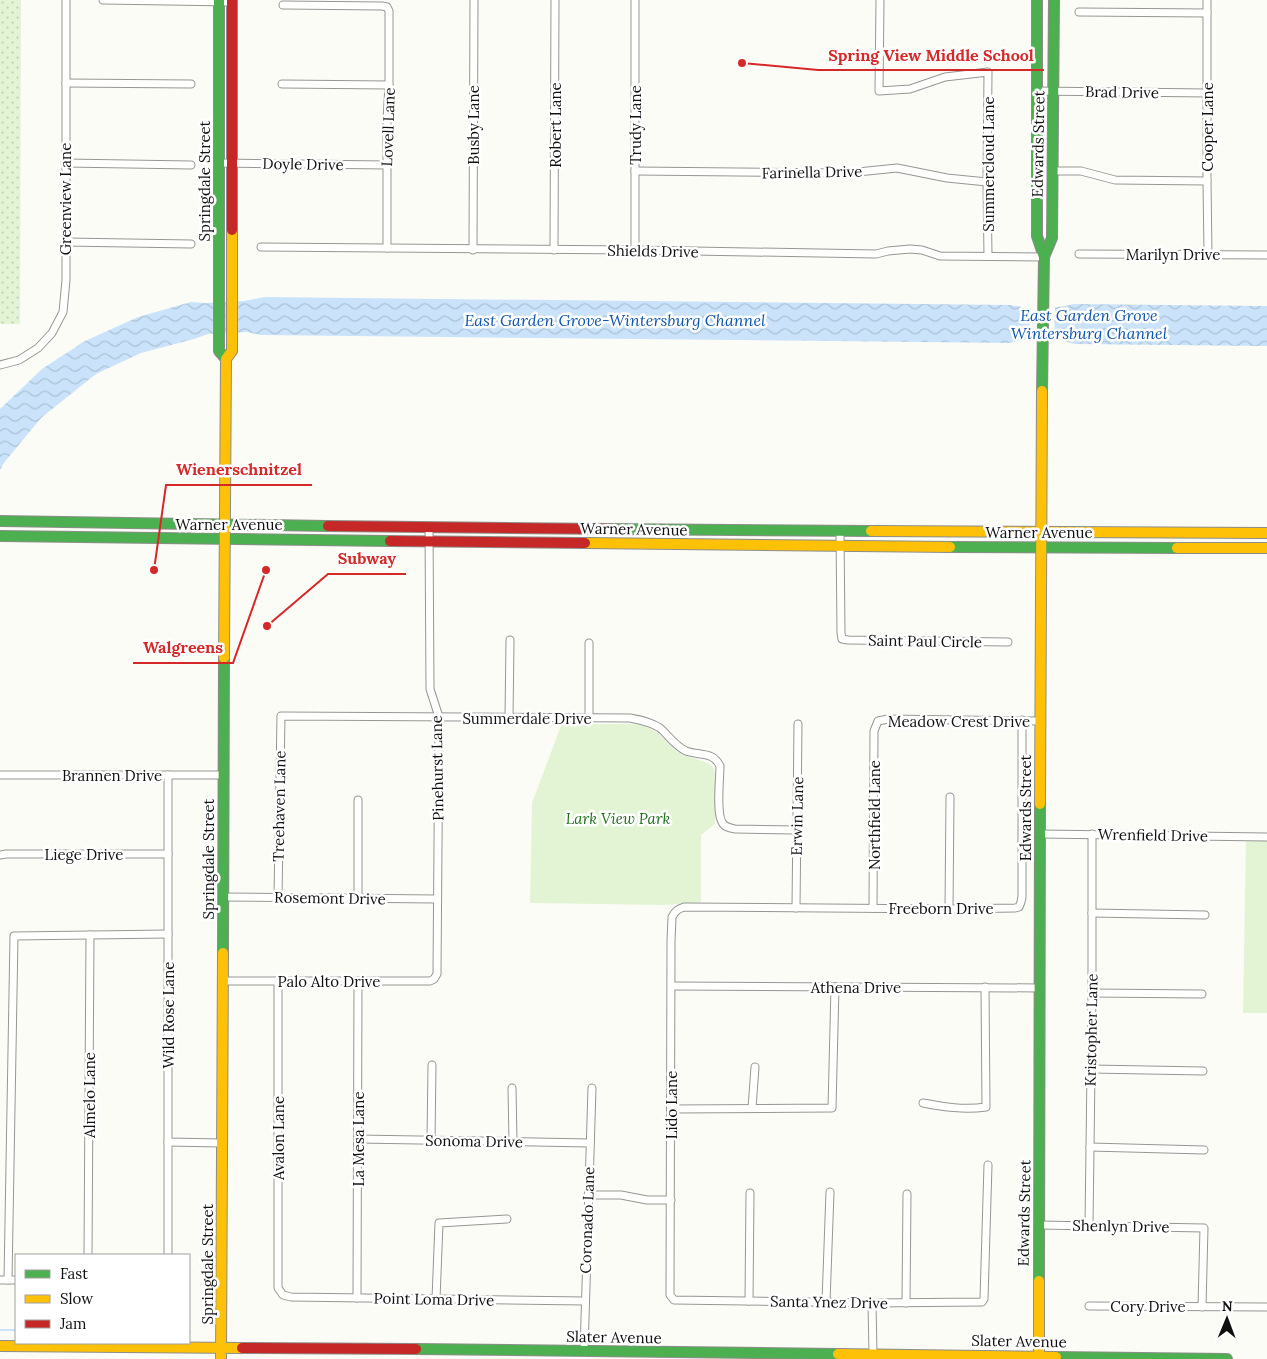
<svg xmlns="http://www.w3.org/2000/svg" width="1267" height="1359" font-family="Lora,serif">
  <defs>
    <pattern id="grass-dots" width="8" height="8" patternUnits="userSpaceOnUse" patternTransform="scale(1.25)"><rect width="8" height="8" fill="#e3f4d5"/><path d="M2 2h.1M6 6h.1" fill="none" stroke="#c2d0b6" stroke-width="1.8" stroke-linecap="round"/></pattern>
    <pattern id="water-waves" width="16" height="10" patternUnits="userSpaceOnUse" patternTransform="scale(1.25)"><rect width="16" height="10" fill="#cae3fa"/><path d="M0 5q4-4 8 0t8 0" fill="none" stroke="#acc2d5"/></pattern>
  </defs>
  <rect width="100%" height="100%" fill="#fcfcf7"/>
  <!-- grass -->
  <path fill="url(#grass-dots)" d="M0,0H21L20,324H0Z"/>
  <!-- park -->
  <g fill="#e3f4d5">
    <path d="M562,723C578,724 595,724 612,724C623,724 639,722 649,728C663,734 669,748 681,754C689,758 709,761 713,767C719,776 715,812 715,824L701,835V902L663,905L530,903L532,803Z"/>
    <path d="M1246,836H1267V1013H1243Z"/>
  </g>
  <!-- water -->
  <path fill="url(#water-waves)" d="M265,297L1011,305C1032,310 1052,309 1074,304L1267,306V346L1074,344L1058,339H1027L1010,343L261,335L247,332L208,334L194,339L141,353L96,374L41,418L3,464L0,470V409L42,369L85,341L138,317L191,302L206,303L244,301Z"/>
  <!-- pier -->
  <path fill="#fcfcf7" d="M1055,305L1054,342H1029L1030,306Z"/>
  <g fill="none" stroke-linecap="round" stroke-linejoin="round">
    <!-- stream -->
    <g stroke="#cae3fa" stroke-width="2">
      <path d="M0,1330H16"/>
      <path d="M189,1332H190"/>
    </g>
    <defs>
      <g id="street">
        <path d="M103,0L232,2"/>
        <path d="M880,0L879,91L910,89L945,77L988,72L987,182L988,256"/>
        <path d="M1207,0V181L1208,254"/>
        <path d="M283,5L382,6L387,7L389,11V85L387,120V248"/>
        <path d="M1079,12L1207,13"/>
        <path d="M66,83L191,84"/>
        <path d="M282,84L389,85"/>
        <path d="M1036,91L1207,93"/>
        <path d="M65,163L191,165"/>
        <path d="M219,163L387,165"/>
        <path d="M635,171L848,173L897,168L947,178L987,182"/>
        <path d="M1053,171H1081L1115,180L1207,181"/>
        <path d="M65,242L191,244"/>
        <path d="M261,247L635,250L876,254L888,251L910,249L922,250L940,256L1044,257"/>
        <path d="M473,250L474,0"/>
        <path d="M554,250L555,0"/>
        <path d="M635,250V0"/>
        <path d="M1079,254L1267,255"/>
        <path d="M0,365L19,360L38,348L52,333L63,312L66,280V0"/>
        <path d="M840,531L841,633L842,639L848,640L1008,642"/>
        <path d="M589,643V718"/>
        <path d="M509,717L510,640"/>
        <path d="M0,775H223"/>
        <path d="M1040,834L1267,837"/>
        <path d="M0,855L6,854H168"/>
        <path d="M223,897L437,899"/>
        <path d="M278,897L281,716L630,718C641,720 651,722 660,728C669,736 675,746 686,751C700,756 713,751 720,766C720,778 716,812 722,822C724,827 730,828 735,829L797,830"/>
        <path d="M358,898V800"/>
        <path d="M796,908L798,724"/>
        <path d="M873,908L874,731L878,721L888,719L1041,721"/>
        <path d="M949,909L950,797"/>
        <path d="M1092,913L1205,915"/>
        <path d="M278,980V1288L283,1295L291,1297L585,1301"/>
        <path d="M223,981H430L434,979L437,974L439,717L430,689L429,527"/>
        <path d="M672,986L1040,988"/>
        <path d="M1092,993L1202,994"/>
        <path d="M1091,1069L1203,1071"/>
        <path d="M512,1088L513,1142"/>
        <path d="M923,1103C944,1107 964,1110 986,1107L985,987"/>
        <path d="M752,1108L755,1067"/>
        <path d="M671,1109L832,1108L835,987"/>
        <path d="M358,1139L590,1143"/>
        <path d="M431,1140L432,1065"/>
        <path d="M168,1142L222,1143"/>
        <path d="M1090,1147L1204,1150"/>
        <path d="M988,1165L984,1299L982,1302L872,1303L674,1300L670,1295L671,941L672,917C675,911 678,909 684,907L949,909L1015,908L1019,907L1021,902L1022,897V720"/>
        <path d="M588,1195H621L647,1200H671"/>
        <path d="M1039,1225L1204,1228L1202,1307"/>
        <path d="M1089,1225L1092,993V834"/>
        <path d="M88,1255L90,935"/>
        <path d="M168,1255V775"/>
        <path d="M0,1280H16"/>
        <path d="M8,1280L14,936L168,934"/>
        <path d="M357,1298L358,981"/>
        <path d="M436,1299L439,1223L507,1219"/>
        <path d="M749,1301L750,1193"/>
        <path d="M826,1302L830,1192"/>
        <path d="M872,1303L873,1354"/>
        <path d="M906,1303L907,1194"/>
        <path d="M1089,1306L1267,1307"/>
        <path d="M584,1352L592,1088"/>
      </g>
      <g id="fast">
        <path d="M219,0V351L226,359"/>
        <path d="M1037,0V236L1044,257L1042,391"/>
        <path d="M1044,257L1052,238L1054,0"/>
        <path d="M0,521L328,526"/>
        <path d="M608,529L871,531"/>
        <path d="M0,536L390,541"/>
        <path d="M950,547L1177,548"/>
        <path d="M223,953L224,658"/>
        <path d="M1039,1281L1040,804"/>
        <path d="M416,1349L838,1354"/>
        <path d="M1056,1357L1227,1359"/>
      </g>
      <g id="slow">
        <path d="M871,531L1267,533"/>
        <path d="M585,543L950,547"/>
        <path d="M1177,548H1267"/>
        <path d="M224,658L226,359L232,351V230"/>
        <path d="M1040,804L1042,391"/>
        <path d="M0,1346L242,1348"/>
        <path d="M838,1354L1056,1357"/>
        <path d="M221,1359L223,953"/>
        <path d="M1039,1359V1281"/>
      </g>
      <g id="jam">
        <path d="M232,0V230"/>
        <path d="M328,526L608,529"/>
        <path d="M390,541L585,543"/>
        <path d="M242,1348L416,1349"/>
      </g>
    </defs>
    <!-- street casing -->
    <use href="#street" stroke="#969694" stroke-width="9"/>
    <!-- fast casing -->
    <use href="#fast" stroke="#8d8d8b" stroke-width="12"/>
    <!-- slow casing -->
    <use href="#slow" stroke="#8d8d8b" stroke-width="12"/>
    <!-- jam casing -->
    <use href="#jam" stroke="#8d8d8b" stroke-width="12"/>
    <!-- street -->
    <use href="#street" stroke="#fffffe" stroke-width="7"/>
    <!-- fast -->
    <use href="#fast" stroke="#4caf50" stroke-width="10"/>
    <!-- slow -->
    <use href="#slow" stroke="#ffc107" stroke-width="10"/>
    <!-- jam -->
    <use href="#jam" stroke="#c62828" stroke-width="10"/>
  </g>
  <g text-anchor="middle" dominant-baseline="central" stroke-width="5" stroke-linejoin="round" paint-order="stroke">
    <!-- street labels -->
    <g font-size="15" fill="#101010" stroke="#fff">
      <text transform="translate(1122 92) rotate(1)">Brad Drive</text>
      <text transform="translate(473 125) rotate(-90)">Busby Lane</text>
      <text transform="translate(555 125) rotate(-90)">Robert Lane</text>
      <text transform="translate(635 125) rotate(-90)">Trudy Lane</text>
      <text transform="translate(388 127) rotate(-88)">Lovell Lane</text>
      <text transform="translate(1207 127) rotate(-90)">Cooper Lane</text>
      <text transform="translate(1038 144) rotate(-89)">Edwards Street</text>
      <text transform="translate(303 164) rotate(1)">Doyle Drive</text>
      <text transform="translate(988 164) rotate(-90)">Summercloud Lane</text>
      <text transform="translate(812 172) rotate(-1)">Farinella Drive</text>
      <text transform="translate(204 181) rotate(-90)">Springdale Street</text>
      <text transform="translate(65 199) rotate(-90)">Greenview Lane</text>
      <text transform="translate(653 251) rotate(1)">Shields Drive</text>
      <text x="1173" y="254">Marilyn Drive</text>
      <text x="229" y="524">Warner Avenue</text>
      <text transform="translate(634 529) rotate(1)">Warner Avenue</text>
      <text x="1039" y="532">Warner Avenue</text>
      <text transform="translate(925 641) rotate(1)">Saint Paul Circle</text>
      <text x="527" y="718">Summerdale Drive</text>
      <text x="959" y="721">Meadow Crest Drive</text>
      <text transform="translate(437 768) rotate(-91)">Pinehurst Lane</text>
      <text x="112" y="775">Brannen Drive</text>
      <text transform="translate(279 806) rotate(-89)">Treehaven Lane</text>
      <text transform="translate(1025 808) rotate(-90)">Edwards Street</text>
      <text transform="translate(874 815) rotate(-90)">Northfield Lane</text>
      <text transform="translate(797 816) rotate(-89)">Erwin Lane</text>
      <text transform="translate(1153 835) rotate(1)">Wrenfield Drive</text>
      <text x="84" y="854">Liege Drive</text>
      <text transform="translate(208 859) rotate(-90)">Springdale Street</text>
      <text transform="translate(330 898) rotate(1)">Rosemont Drive</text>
      <text x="941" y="908">Freeborn Drive</text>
      <text x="329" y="981">Palo Alto Drive</text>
      <text x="856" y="987">Athena Drive</text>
      <text transform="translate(168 1015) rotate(-90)">Wild Rose Lane</text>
      <text transform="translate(1091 1030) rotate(-89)">Kristopher Lane</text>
      <text transform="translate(89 1095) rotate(-90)">Almelo Lane</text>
      <text transform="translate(671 1105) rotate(-90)">Lido Lane</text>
      <text transform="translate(278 1138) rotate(-90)">Avalon Lane</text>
      <text transform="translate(358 1139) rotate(-90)">La Mesa Lane</text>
      <text transform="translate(474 1141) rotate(1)">Sonoma Drive</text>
      <text transform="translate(1024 1213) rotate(-89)">Edwards Street</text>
      <text transform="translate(587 1220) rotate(-88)">Coronado Lane</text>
      <text transform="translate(1121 1226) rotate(1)">Shenlyn Drive</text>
      <text transform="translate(207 1264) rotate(-90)">Springdale Street</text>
      <text transform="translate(434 1299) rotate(1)">Point Loma Drive</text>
      <text transform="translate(829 1302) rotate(1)">Santa Ynez Drive</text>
      <text x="1148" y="1306">Cory Drive</text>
      <text transform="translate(614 1337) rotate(1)">Slater Avenue</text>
      <text transform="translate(1019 1341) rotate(1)">Slater Avenue</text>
    </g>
    <!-- park labels -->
    <g font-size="15" font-style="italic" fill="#226f1a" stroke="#fff">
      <text x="618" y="818">Lark View Park</text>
    </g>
    <!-- water labels -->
    <g font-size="16" font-style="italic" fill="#0e55ae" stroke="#fff">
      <text x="1089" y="315">East Garden Grove<tspan x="1089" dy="18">Wintersburg Channel</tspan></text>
      <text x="615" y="320">East Garden Grove-Wintersburg Channel</text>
    </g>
  </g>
  <!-- callouts -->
  <path fill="none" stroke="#d62828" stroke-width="2" d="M742 63L818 70H1044M154 570L166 485H312M267 626L328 574H406M266 570L233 663H133"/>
  <g fill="#d62828" stroke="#fff" stroke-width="2">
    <circle cx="742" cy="63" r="5"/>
    <circle cx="154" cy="570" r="5"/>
    <circle cx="267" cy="626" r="5"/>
    <circle cx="266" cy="570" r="5"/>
  </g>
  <g font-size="16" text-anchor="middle" font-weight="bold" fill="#d62828" stroke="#fff" stroke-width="5" stroke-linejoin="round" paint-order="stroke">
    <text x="931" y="61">Spring View Middle School</text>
    <text x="239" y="475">Wienerschnitzel</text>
    <text x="367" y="564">Subway</text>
    <text x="183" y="653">Walgreens</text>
  </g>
  <!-- legend -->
  <rect x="15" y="1254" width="175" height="90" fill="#ffffff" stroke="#9f9f9f"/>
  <rect x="25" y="1270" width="25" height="8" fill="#4caf50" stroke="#9f9f9f"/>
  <text x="60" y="1279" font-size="15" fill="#101010">Fast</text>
  <rect x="25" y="1295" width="25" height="8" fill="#ffc107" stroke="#9f9f9f"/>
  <text x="60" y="1304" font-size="15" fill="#101010">Slow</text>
  <rect x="25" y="1320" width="25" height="8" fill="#c62828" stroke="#9f9f9f"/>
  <text x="60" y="1329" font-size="15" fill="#101010">Jam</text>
  <!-- north arrow -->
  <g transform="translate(1227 1319) rotate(1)" stroke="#ffffff" stroke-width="4" paint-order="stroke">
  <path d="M0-4L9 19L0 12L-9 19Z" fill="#101010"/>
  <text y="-8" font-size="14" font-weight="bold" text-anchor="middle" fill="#101010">N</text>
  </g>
</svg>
